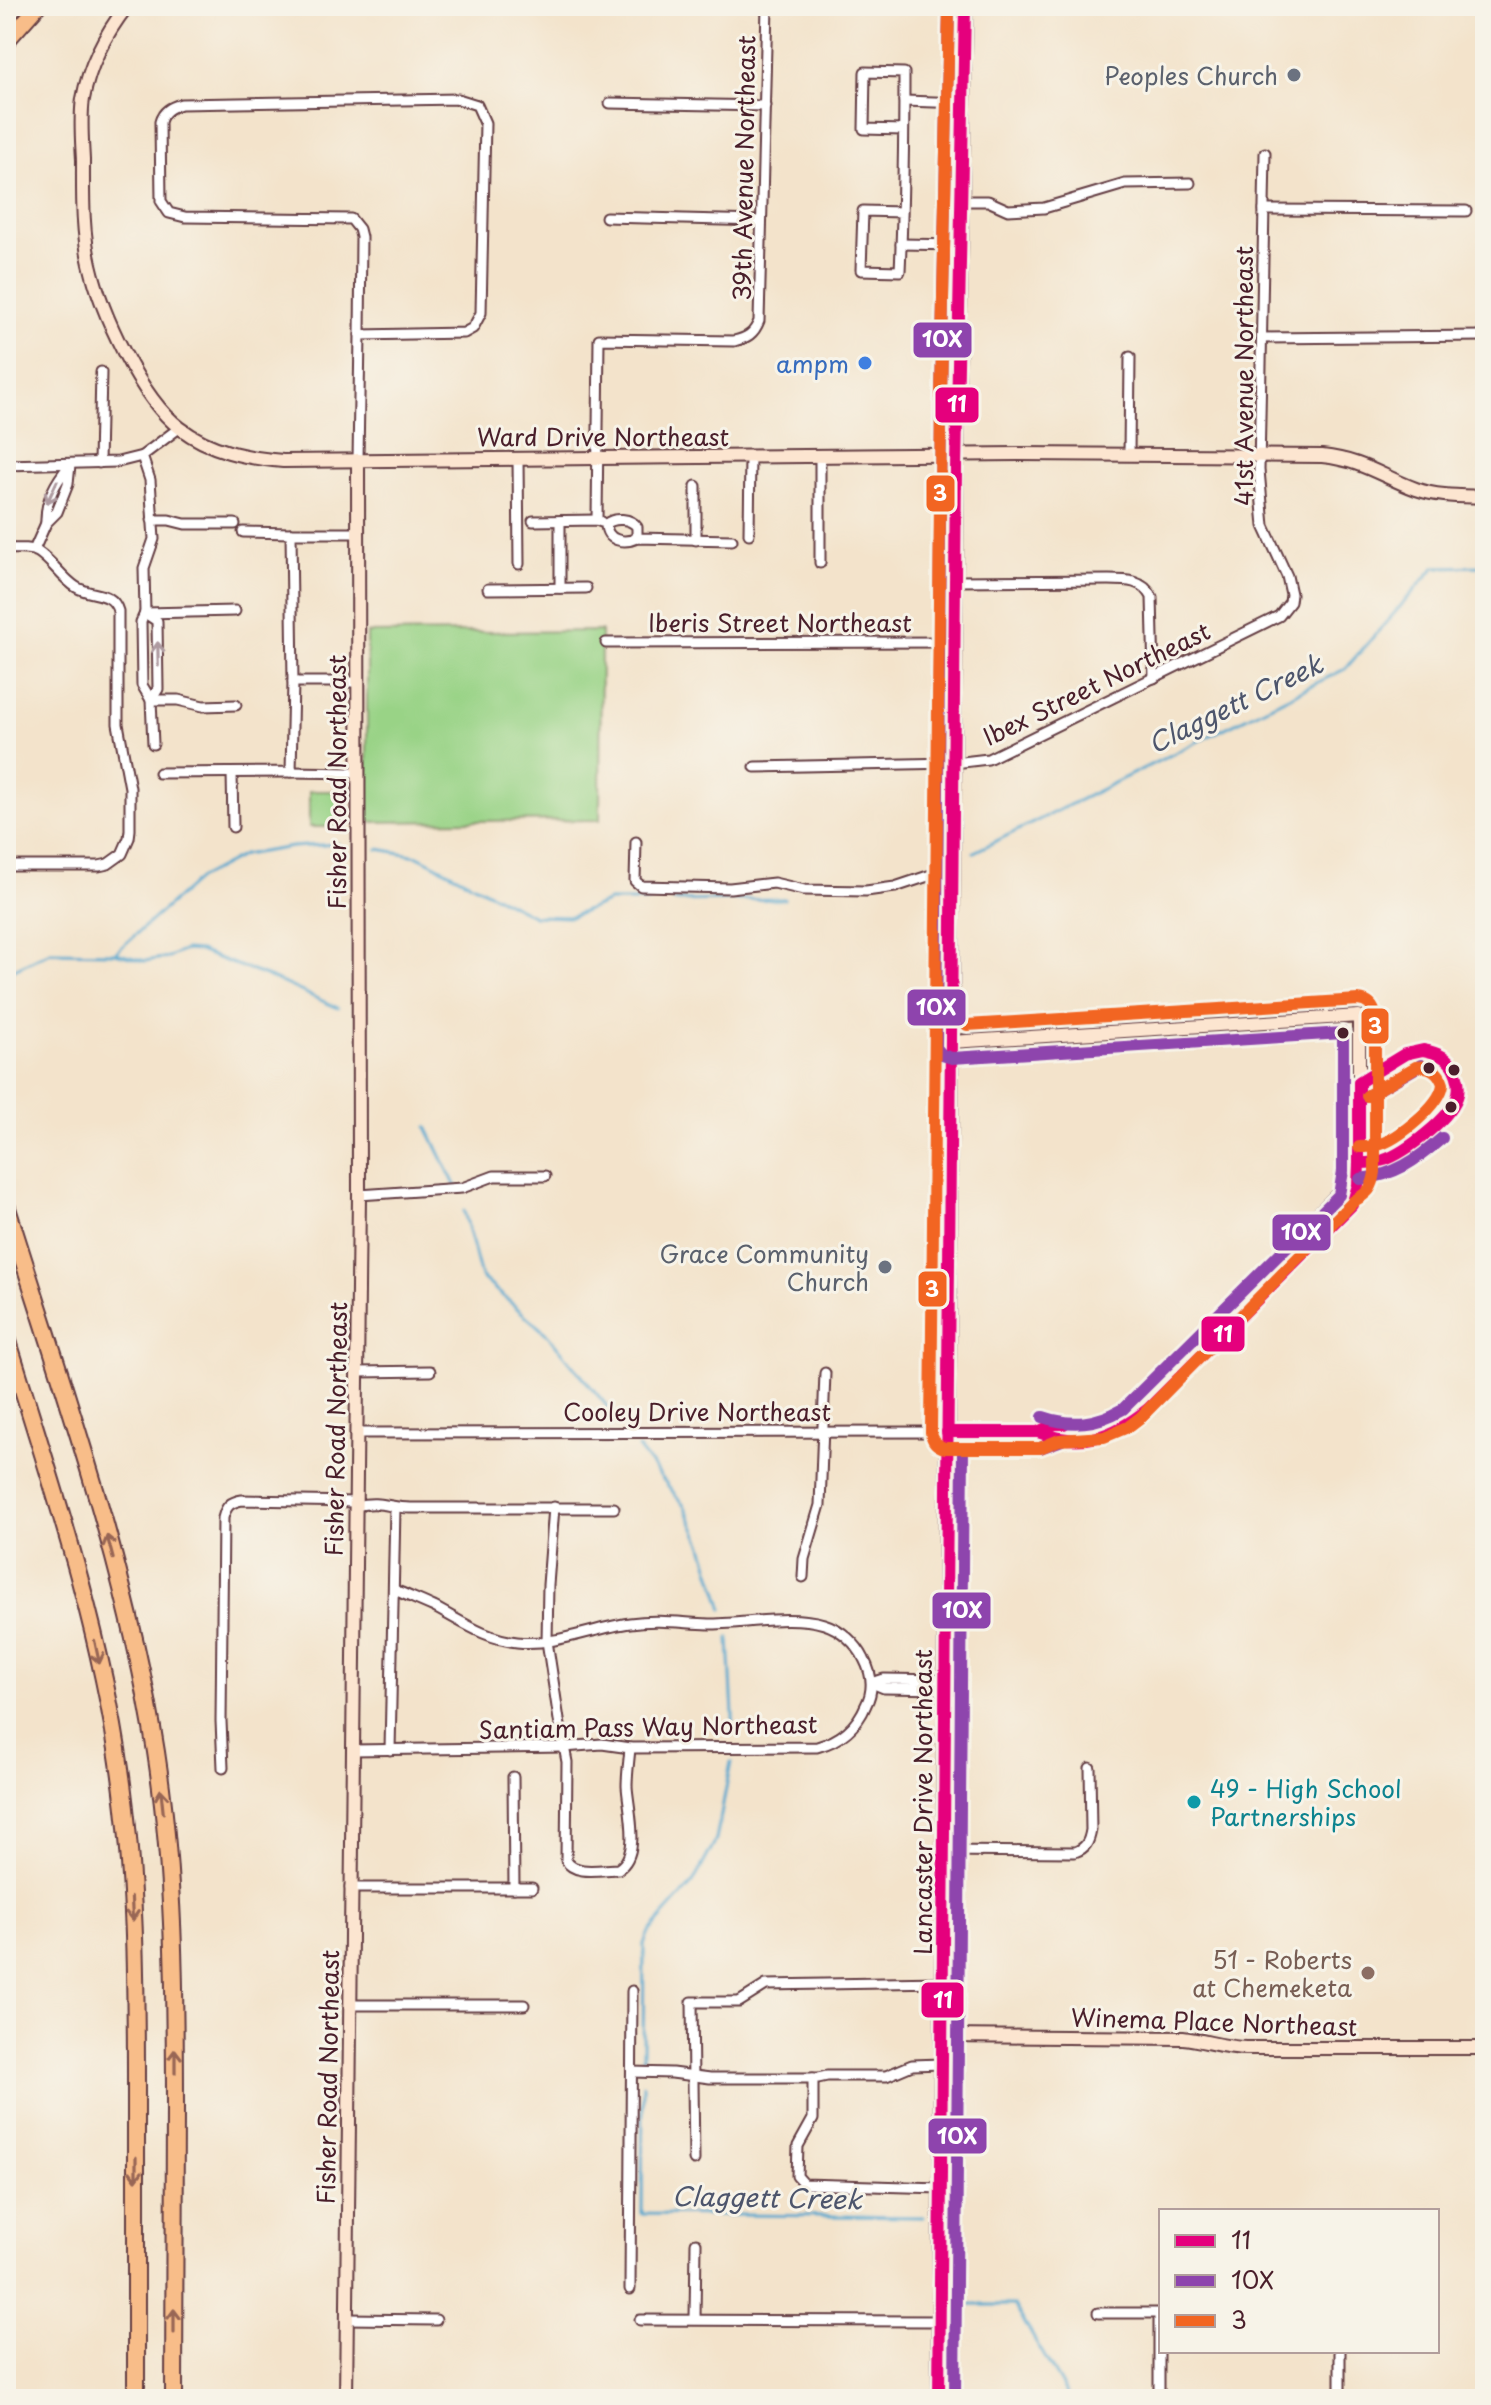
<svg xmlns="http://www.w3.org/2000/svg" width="1491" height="2405" font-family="'Playpen Sans',sans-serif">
  <rect width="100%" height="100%" fill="#f7f3e8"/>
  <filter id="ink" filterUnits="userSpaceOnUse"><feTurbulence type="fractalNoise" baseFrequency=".0125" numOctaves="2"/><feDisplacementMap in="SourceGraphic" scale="16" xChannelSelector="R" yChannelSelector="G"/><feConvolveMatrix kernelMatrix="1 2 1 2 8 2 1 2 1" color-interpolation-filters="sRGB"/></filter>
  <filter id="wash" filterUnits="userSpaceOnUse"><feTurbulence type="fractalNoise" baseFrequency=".006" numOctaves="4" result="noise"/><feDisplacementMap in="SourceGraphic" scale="32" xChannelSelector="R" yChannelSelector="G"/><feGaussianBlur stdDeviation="1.8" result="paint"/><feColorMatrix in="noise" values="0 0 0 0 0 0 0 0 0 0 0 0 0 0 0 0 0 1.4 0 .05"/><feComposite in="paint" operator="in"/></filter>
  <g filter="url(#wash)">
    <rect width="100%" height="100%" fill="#f3e3cb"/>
    <!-- green -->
    <g fill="#99d386" stroke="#727958" stroke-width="2">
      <path d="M601,631L600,820L367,822V633Z"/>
      <rect x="309" y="791" width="34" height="36"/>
    </g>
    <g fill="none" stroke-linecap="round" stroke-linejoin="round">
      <!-- stream -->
      <g stroke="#52a6ce" stroke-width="3">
        <path d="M378,849L418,856L534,916L571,917L609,901H650"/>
        <path d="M974,852L1345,669L1435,567L1485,566"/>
        <path d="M673,901L784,899"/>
        <path d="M116,952L198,879L243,855L292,847L338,844"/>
        <path d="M6,973L50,952L115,953L145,961L169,957L185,950L199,951L276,980L338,1008"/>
        <path d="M427,1127L456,1187"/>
        <path d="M464,1211L481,1277L548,1335L611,1411"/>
        <path d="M638,1448L685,1507L702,1543L723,1609"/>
        <path d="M729,1638L734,1734"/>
        <path d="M643,2058L644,1944L649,1932L693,1883L716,1840L731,1762"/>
        <path d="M643,2085L642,2214L923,2217"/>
        <path d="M964,2305H1014L1070,2399"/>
      </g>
    </g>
  </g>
  <g filter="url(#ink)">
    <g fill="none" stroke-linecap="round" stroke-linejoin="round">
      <defs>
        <g id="street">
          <path d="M458,99L477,105L485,123L481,313L473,328L464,333L360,335L361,237L359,229L351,219L185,217L169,213L161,201L160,122C163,111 171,107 181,104Z"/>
          <path d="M904,101L964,103"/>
          <path d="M610,103L765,106"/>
          <path d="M962,201H988L1008,210L1044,208L1125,184L1190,183"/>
          <path d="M1264,210L1466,211"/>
          <path d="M902,212L863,211L861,270L900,271C903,205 904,139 904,73L865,72L864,129L903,130"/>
          <path d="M606,217L761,221"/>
          <path d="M901,244L960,245"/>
          <path d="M1262,338L1485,336"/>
          <path d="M1129,455L1130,357"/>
          <path d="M142,456L150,480L154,539L144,568L145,613L141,622L142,685L151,700L153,744"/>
          <path d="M518,459L519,564"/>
          <path d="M358,460L360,335"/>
          <path d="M99,463L101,372"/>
          <path d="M6,465L118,462L142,456L179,428"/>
          <path d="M696,486V540"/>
          <path d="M152,520H169L185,524H235"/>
          <path d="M597,520L599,339L734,341C747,338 754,334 759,321L767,6"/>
          <path d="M533,521L597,520L601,522"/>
          <path d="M560,521V588"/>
          <path d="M46,523C45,500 55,482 70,465"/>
          <path d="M243,532L291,533"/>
          <path d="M749,534L750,457"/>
          <path d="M637,538V527C631,518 614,517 606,524C606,541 624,544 637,538L732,540"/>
          <path d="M6,549C16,549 29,547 38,552C52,561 62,578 76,587C92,597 112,590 118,611V724L130,788V830L129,838L122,854L108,864L99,866H6"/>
          <path d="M34,550L46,523L57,512L68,484L70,465"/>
          <path d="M820,563V456"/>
          <path d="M955,581L1109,580C1127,580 1143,580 1152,597L1154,678"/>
          <path d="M488,589L586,588"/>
          <path d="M145,613L157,621L158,689L151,700"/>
          <path d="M145,613L235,611"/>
          <path d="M606,643L955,642"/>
          <path d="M358,682H293L291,533H358"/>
          <path d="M151,700H178L203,706L236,705"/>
          <path d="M755,767L954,763L988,759L1279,616L1290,602L1291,594L1287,576L1264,526L1259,470L1265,153"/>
          <path d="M291,772L358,773"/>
          <path d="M159,773L291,772L293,682"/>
          <path d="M232,773L233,827"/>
          <path d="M636,842L635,881L641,886L730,888L774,883L804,890L866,891L895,887L934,874H952"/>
          <path d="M359,1195L462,1188L494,1176H545"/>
          <path d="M357,1372L430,1371"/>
          <path d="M357,1433L947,1432"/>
          <path d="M356,1506C380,1500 389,1508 411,1508H614"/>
          <path d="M554,1507L548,1585L547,1641L559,1720L567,1762L566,1860C574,1876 602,1869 618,1869C642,1855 628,1808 627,1786C627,1773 629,1761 630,1748"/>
          <path d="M803,1577L804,1559L820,1505L825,1373"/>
          <path d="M872,1683L884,1688L945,1689"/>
          <path d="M872,1683L884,1679L945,1680"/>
          <path d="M352,1750L564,1747L602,1744L630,1748L817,1747C839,1741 857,1727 866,1705C874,1690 872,1674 864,1659C857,1644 841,1629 824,1624C792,1614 743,1624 709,1624C682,1623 657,1619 630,1623C593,1628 555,1646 517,1642C485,1639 461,1621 434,1607C421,1601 408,1596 395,1590"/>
          <path d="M390,1750L395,1508"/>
          <path d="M223,1768L221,1721L223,1518C226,1506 230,1502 242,1500L356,1502"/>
          <path d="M513,1777L514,1888"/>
          <path d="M943,1851L1075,1852C1086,1848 1089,1842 1091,1830L1090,1768"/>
          <path d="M350,1888H532"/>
          <path d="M350,2005H524"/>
          <path d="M632,2072L672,2073L710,2078H818L827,2076H886L912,2065L941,2064"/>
          <path d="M813,2078V2119L798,2146L797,2176L804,2184L941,2188"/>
          <path d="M694,2160L692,2002H739L766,1985L942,1982"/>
          <path d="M630,2289L632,1991"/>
          <path d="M1098,2313H1161"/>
          <path d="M347,2319L436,2320"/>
          <path d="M695,2319L696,2243"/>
          <path d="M640,2320L940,2321"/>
          <path d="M1159,2399V2313"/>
          <path d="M1340,2399V2351"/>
        </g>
        <g id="secondary">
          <path d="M127,6C106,33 89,65 83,99C80,118 82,140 83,160C83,195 82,230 90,264C101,312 140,398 180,428C210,451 246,458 283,461L1018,454L1322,456C1362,460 1381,476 1416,489C1439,497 1462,496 1485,497"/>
          <path d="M951,1042L1359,1016V1172L1357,1197L1352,1205L1133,1422C1104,1441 1069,1445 1038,1432"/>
          <path d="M947,1432H1038L1055,1424L1099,1422L1120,1413L1130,1406L1344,1188L1357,1181"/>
          <path d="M942,2036L1183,2038C1204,2040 1224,2048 1246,2048H1485"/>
          <path d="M346,2399L359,1195L358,460"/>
        </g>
        <g id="primary">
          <path d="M6,12L11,6"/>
          <path d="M6,42L38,6"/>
          <path d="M939,2399L956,469L965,6"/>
        </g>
        <g id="highway">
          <path d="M6,1205C62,1385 127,1566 156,1752C174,1869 175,1988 175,2106C175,2204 174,2301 174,2399"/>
          <path d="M6,1335C50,1478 99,1621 120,1769C135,1873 136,1979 136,2084C136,2189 136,2294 136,2399"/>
        </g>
      </defs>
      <!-- street casing -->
      <use href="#street" stroke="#633c43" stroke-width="13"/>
      <!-- secondary casing -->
      <use href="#secondary" stroke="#633c43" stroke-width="16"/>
      <!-- primary casing -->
      <use href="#primary" stroke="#633c43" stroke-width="18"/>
      <!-- highway casing -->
      <use href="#highway" stroke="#633c43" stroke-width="20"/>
      <!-- street -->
      <use href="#street" stroke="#fff" stroke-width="9"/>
      <!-- secondary -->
      <use href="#secondary" stroke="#fce5d0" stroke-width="12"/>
      <!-- primary -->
      <use href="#primary" stroke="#f8bd89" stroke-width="14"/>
      <!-- highway -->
      <use href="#highway" stroke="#f8bd89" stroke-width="16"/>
      <defs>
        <g id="bus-1">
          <path d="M1423,1050C1436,1052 1448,1057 1454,1069C1458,1077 1460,1085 1458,1094C1454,1116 1405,1153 1384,1160C1376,1163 1367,1163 1359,1163V1082L1405,1054Z"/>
          <path d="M947,1432H1038L1055,1424H1064"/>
          <path d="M1038,1432C1082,1448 1112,1438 1148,1409L1352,1205L1358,1185L1359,1163"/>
          <path d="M939,2399L956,469L965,6"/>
        </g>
        <g id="bus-2">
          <path d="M949,6L941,396L936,1048L942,1055L952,1058L1343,1033V1171L1339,1195L1123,1409C1097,1424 1072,1427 1043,1417"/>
          <path d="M1367,1096L1421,1065"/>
          <path d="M1360,1179C1394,1176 1417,1160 1442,1138"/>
          <path d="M955,2399L963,1448H1040L1062,1440"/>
        </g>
        <g id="bus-3">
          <path d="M949,6L941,396L931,1432C932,1441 937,1446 945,1448H1040L1059,1440L1104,1437L1128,1427L1141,1417L1354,1201C1368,1193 1373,1188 1375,1172V1016C1374,1006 1368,1001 1358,1000L967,1025"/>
          <path d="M1359,1147C1365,1147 1372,1147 1378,1145C1398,1139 1441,1105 1443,1084C1439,1071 1430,1065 1416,1067L1367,1096"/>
        </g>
      </defs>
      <!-- bus-1 casing -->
      <use href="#bus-1" stroke="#f7f3e8" stroke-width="18"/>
      <!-- bus-2 casing -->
      <use href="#bus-2" stroke="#f7f3e8" stroke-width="18"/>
      <!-- bus-3 casing -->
      <use href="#bus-3" stroke="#f7f3e8" stroke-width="18"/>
      <!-- bus-1 -->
      <use href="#bus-1" stroke="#e5007d" stroke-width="12"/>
      <!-- bus-2 -->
      <use href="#bus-2" stroke="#8e44ad" stroke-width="12"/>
      <!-- bus-3 -->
      <use href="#bus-3" stroke="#f26522" stroke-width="12"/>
    </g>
    <!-- one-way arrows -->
    <defs><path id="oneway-shaft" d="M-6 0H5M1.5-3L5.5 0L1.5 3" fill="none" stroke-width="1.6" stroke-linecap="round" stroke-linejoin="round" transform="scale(2)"/></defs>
    <g stroke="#ae9aa0">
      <use href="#oneway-shaft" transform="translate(52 492) rotate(115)"/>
      <use href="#oneway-shaft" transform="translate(158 654) rotate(-91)"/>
    </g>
    <g stroke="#986655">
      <use href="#oneway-shaft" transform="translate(110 1547) rotate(-105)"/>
      <use href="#oneway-shaft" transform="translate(97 1652) rotate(78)"/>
      <use href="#oneway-shaft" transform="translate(162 1801) rotate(-96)"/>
      <use href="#oneway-shaft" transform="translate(132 1909) rotate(87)"/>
      <use href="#oneway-shaft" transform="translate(175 2061) rotate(-90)"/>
      <use href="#oneway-shaft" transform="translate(136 2169) rotate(90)"/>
      <use href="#oneway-shaft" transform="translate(174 2321) rotate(-90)"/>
    </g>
  </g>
  <!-- markers -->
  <g fill="#6b7280" stroke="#f7f3e8" stroke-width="3">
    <circle cx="1294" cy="75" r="8"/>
    <circle cx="885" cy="1267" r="8"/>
  </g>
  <circle fill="#3f7fe0" stroke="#f7f3e8" stroke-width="3" cx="865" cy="363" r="8"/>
  <g fill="#4a1f2b" stroke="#f7f3e8" stroke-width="3">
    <circle cx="1343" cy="1033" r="7"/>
    <circle cx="1429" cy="1068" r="7"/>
    <circle cx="1454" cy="1070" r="7"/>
    <circle cx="1451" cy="1107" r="7"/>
  </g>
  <circle fill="#0f9aa8" stroke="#f7f3e8" stroke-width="3" cx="1194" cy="1802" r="8"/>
  <circle fill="#8d6e63" stroke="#f7f3e8" stroke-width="3" cx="1368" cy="1973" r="8"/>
  <g text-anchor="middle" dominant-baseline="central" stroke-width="6" stroke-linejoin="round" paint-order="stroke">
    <!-- worship labels -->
    <g font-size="24" fill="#5b616d" stroke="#f7f3e8" text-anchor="end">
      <text x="1278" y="75">Peoples Church</text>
      <text x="869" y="1253">Grace Community<tspan x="869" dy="28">Church</tspan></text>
    </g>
    <!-- street labels -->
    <g font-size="24" fill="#4a1f2b" stroke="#f7f3e8">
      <text transform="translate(743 168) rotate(-89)">39th Avenue Northeast</text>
      <text transform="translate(1243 376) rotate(-90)">41st Avenue Northeast</text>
      <text x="603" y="436">Ward Drive Northeast</text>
      <text x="780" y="622">Iberis Street Northeast</text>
      <text transform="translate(1096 683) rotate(-26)">Ibex Street Northeast</text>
      <text transform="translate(336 782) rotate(-90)">Fisher Road Northeast</text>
      <text x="697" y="1411">Cooley Drive Northeast</text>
      <text transform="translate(335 1429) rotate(-89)">Fisher Road Northeast</text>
      <text transform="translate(648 1726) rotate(-1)">Santiam Pass Way Northeast</text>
      <text transform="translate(922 1802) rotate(-90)">Lancaster Drive Northeast</text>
      <text transform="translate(1214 2021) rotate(2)">Winema Place Northeast</text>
      <text transform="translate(327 2077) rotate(-89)">Fisher Road Northeast</text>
    </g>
    <!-- shop labels -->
    <g font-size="24" fill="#366cbe" stroke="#f7f3e8" text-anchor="end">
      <text x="849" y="363">ampm</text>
    </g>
    <!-- culture labels -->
    <g font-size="24" fill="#0d838f" stroke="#f7f3e8" text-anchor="start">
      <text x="1210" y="1788">49 - High School<tspan x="1210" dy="28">Partnerships</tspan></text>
    </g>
    <!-- education labels -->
    <g font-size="24" fill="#785e54" stroke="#f7f3e8" text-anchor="end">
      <text x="1352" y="1959">51 - Roberts<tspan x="1352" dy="28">at Chemeketa</tspan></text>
    </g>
    <!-- water labels -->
    <g font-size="26" font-style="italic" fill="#4d556c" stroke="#f7f3e8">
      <text transform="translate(1235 703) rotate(-26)">Claggett Creek</text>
      <text transform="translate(767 2197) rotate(1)">Claggett Creek</text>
    </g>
  </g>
  <g stroke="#f7f3e8" stroke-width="3">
    <rect x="912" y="321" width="61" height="38" rx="8" fill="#8e44ad"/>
    <rect x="934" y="386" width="46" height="38" rx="8" fill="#e5007d"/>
    <rect x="925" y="474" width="31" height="39" rx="8" fill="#f26522"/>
    <rect x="906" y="988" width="61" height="39" rx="8" fill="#8e44ad"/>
    <rect x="1360" y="1007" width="30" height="38" rx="8" fill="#f26522"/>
    <rect x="1271" y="1213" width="61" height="39" rx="8" fill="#8e44ad"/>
    <rect x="917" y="1270" width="31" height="38" rx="8" fill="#f26522"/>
    <rect x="1200" y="1315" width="46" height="38" rx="8" fill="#e5007d"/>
    <rect x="931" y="1591" width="61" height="39" rx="8" fill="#8e44ad"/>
    <rect x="920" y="1981" width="45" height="38" rx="8" fill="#e5007d"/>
    <rect x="927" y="2117" width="61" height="38" rx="8" fill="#8e44ad"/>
  </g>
  <g font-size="22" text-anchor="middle" font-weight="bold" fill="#fff">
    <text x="942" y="347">10X</text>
    <text x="957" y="412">11</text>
    <text x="940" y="501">3</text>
    <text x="936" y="1015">10X</text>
    <text x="1375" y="1034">3</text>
    <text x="1301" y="1240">10X</text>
    <text x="932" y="1297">3</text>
    <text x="1223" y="1342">11</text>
    <text x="962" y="1618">10X</text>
    <text x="943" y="2008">11</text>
    <text x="957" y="2144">10X</text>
  </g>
  <!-- margin -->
  <rect width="1491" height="2405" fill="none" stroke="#f7f3e8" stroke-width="32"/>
  <!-- legend -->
  <rect x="1159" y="2209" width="280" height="144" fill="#f7f3e8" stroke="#b29e9c" stroke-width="2"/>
  <rect x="1175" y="2235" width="40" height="12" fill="#e5007d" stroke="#b29e9c" stroke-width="2"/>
  <text x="1231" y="2249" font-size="24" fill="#4a1f2b">11</text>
  <rect x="1175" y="2275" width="40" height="12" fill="#8e44ad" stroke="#b29e9c" stroke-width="2"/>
  <text x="1231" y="2289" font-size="24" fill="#4a1f2b">10X</text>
  <rect x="1175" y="2315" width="40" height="12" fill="#f26522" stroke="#b29e9c" stroke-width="2"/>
  <text x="1231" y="2329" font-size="24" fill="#4a1f2b">3</text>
</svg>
